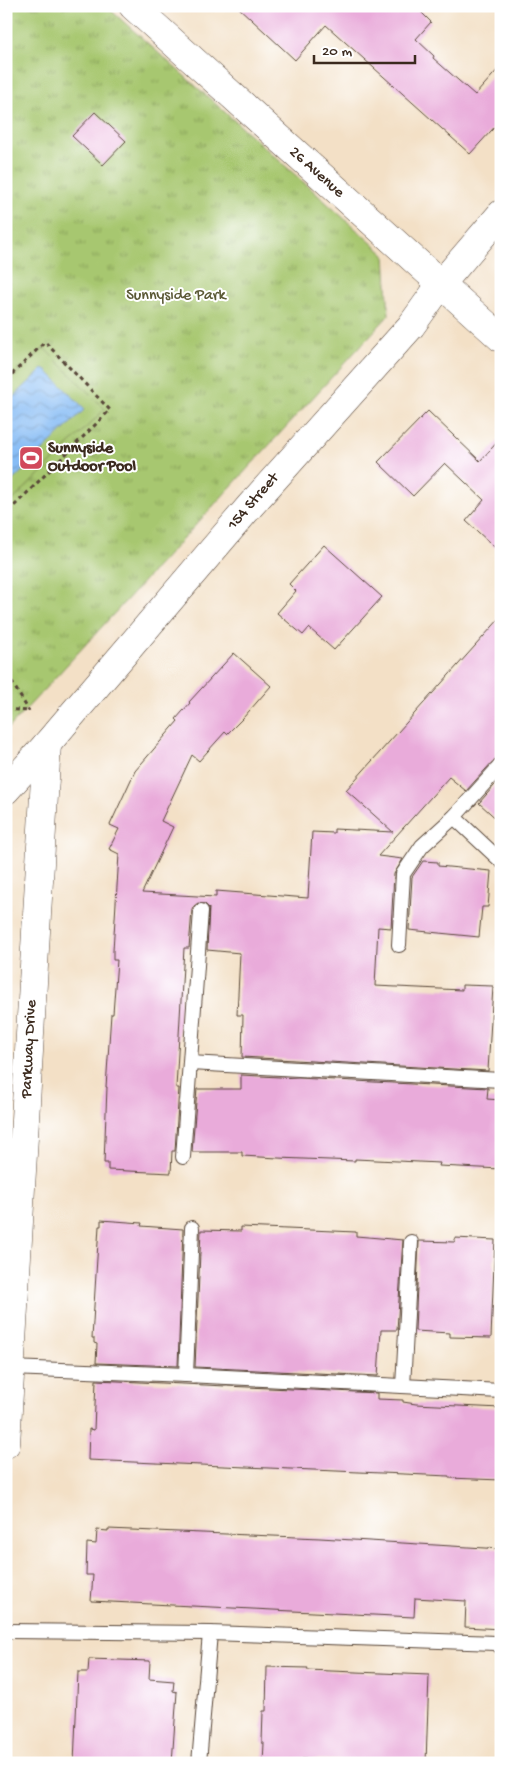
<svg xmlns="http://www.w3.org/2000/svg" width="507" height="1769" font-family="'Gochi Hand',sans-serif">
  <defs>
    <pattern id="park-tufts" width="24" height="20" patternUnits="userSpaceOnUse" patternTransform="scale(1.25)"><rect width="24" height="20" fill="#a7c76f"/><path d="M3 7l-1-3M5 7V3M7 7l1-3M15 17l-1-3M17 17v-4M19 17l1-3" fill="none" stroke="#89a25b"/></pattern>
    <pattern id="water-waves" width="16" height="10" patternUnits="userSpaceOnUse" patternTransform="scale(1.25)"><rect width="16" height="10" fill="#86bcf5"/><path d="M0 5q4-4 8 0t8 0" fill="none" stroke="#6f99c6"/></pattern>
  </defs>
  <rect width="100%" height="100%" fill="#fff"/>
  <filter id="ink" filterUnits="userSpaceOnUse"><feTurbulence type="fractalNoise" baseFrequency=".02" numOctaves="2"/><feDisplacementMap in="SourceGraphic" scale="10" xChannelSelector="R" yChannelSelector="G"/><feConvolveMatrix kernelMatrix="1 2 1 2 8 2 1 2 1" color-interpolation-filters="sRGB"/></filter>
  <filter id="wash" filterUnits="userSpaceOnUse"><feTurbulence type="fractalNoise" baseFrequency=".0096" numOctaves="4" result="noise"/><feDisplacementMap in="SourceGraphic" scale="20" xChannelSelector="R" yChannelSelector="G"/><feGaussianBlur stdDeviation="1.12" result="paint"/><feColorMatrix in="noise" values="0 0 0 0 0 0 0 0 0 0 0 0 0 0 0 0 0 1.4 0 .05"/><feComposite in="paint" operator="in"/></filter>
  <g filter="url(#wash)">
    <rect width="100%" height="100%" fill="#f3e0c6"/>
    <!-- park -->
    <path fill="url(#park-tufts)" stroke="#717846" d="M6,6H106L385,255L389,315L6,731Z"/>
    <!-- pitch -->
    <path fill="#a7c76f" stroke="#717846" d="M44,348L105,409L6,507V385Z"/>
    <!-- water -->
    <path fill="url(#water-waves)" stroke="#60738a" d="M44,368L85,409L6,487V404Z"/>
    <g id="blocks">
      <!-- building -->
      <g fill="#e9abda">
        <path d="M237,6H415L431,22L416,39L434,56L433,58L475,95L501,66V120L470,154L326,25L295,60Z"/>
        <path d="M95,112L126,141L103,165L72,136Z"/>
        <path d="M428,411L480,461L501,438V553L466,521L484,500L445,463L413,496L378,462Z"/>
        <path d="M324,545L382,597L334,650L309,628L303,635L277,613L296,591L289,584Z"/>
        <path d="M501,617V756L495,759L466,791L449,777L378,856L403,859L394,874L391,928L378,927L375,986L462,990V985L493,986L488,1071L242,1057L243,1015H237L240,953L207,950L209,908L205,904L198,903L194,906L192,910L189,948H184L176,1088H179L175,1151H172L171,1173L108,1170V1163H104L107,1087H106L111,1014H113L117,960H113V951L119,854L109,849L119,829L110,825L135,771L178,721L176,719L190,703L189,702L234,653L271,686L243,718L227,734L225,732L199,761L192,755L161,821L173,827L142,893L216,897V891L308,898L312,832L334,833V829L393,832L346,790Z"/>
        <path d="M501,778V823L479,803Z"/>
        <path d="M423,861L438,862V866L491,871L488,907H482L479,937L409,930L412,877Z"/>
        <path d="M241,1075L488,1088L487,1099L501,1100V1169L439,1166L440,1163L355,1159V1161L278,1158L242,1156V1152H192L197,1089H241Z"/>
        <path d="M101,1220L142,1223L141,1226L183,1229L178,1366L96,1363L97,1344L94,1343V1338H92L99,1226H101Z"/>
        <path d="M241,1227L356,1232V1236L403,1240L397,1330H381L378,1376L195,1367L201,1230L241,1231Z"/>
        <path d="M455,1238L495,1240L491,1338L450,1337V1333L415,1331L419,1241L455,1242Z"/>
        <path d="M96,1380L377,1393V1399L403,1400V1402L416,1404L501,1408V1480L449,1478V1476L88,1460L89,1429L94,1430Z"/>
        <path d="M108,1529L320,1538L501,1549V1629L465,1627L466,1601L415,1598L414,1617L91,1601L93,1575H86L87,1543L96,1544L97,1530L108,1531Z"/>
        <path d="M89,1659L150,1661L149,1679L174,1681L173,1691L177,1692L172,1763H74L78,1672H88Z"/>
        <path d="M267,1667L308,1668L307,1670L429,1675L426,1763H361V1761L302,1759V1763H263L264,1743H262L263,1711H266Z"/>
      </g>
    </g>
  </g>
  <g filter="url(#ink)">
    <use href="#blocks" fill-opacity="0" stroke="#574537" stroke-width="1"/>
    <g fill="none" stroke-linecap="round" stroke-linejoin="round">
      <defs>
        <g id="lane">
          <path d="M454,817L501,861"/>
          <path d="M399,945L403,874L422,846L454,817L501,765"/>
          <path d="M190,1063L501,1080"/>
          <path d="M183,1157L201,911"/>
          <path d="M11,1368L186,1375L501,1391"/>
          <path d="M186,1375L192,1228"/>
          <path d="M403,1386L411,1242"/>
          <path d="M6,1631L210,1633L496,1643L501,1647"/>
          <path d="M199,1763L210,1633"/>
        </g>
        <g id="street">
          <path d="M133,6L501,338"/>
          <path d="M6,790L47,744L250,506L411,326L441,284L501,214"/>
          <path d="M6,1444L47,744"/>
        </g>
      </defs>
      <!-- lane casing -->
      <use href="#lane" stroke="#574537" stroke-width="16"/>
      <!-- street casing -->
      <use href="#street" stroke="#574537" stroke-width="29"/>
      <!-- path -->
      <g stroke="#574537" stroke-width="3" stroke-dasharray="4 4" stroke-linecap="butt">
        <path d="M6,380L45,342L110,410L10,510L6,524"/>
        <path d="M6,676L13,684L29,711"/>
        <path d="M6,709L29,711"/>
      </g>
      <!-- lane -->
      <use href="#lane" stroke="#fff" stroke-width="14"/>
      <!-- street -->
      <use href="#street" stroke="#fff" stroke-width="28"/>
    </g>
  </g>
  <!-- icons -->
  <defs>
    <symbol id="stadium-square" viewBox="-11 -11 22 22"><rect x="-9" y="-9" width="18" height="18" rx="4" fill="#d1495b" stroke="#fff"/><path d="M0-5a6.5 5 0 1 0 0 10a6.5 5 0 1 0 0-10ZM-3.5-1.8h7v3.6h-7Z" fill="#fff"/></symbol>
  </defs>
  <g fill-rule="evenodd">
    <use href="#stadium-square" x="17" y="444" width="28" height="28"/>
  </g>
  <g text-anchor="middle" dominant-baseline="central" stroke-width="4" stroke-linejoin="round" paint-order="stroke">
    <!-- street labels -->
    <g font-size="16" fill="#3b2a1e" stroke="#fff">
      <text transform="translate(316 173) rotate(42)">26 Avenue</text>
      <text transform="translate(254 502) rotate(-49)">154 Street</text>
      <text transform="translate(30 1049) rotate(-87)">Parkway Drive</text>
    </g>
    <!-- park labels -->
    <g font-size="16" fill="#5b5936" stroke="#fff">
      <text x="176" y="296">Sunnyside Park</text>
    </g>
    <!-- poi labels -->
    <g font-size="16" font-weight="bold" fill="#3b2a1e" stroke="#fff" text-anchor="start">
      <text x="48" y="449">Sunnyside<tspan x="48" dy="18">Outdoor Pool</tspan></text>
    </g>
  </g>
  <!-- margin -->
  <rect width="507" height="1769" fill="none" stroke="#fff" stroke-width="25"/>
  <!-- scale -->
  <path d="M314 55v8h101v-8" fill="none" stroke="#3b2a1e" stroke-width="2.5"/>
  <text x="322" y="55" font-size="15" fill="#3b2a1e" stroke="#ffffff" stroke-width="4" paint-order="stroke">20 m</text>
</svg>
